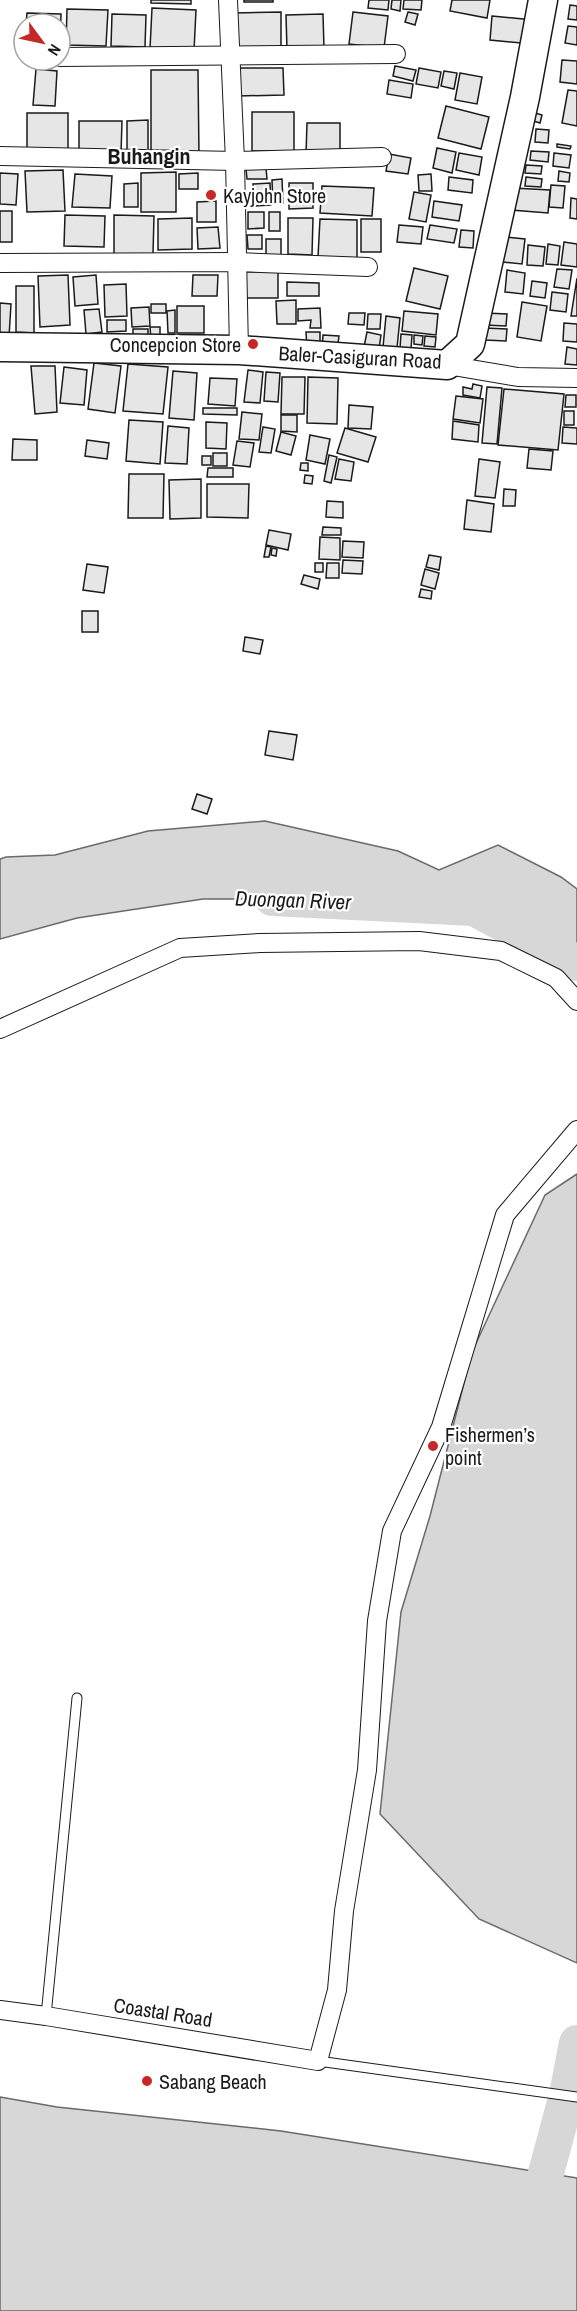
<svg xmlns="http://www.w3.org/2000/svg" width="577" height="2311" font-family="'Archivo Narrow',sans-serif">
  <rect width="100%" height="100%" fill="#fff"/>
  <!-- water -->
  <g fill="#d7d7d7" stroke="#6a6a6a" stroke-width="1.5">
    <path d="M265,821L398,851L439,870L498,845L561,877L577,889V980L564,961L537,936L483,911L400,899H203L77,918L0,939V859L6,857L55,855L148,831Z"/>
    <path d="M577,1174V1963L479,1919L380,1814L401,1612L430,1516L472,1352L545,1195Z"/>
    <path d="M0,2097L57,2107L281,2131L577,2178V2311H0Z"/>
  </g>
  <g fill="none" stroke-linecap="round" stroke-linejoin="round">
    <!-- river -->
    <g stroke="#d7d7d7" stroke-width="36">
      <path d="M272,898L474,908L577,963"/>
      <path d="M546,2173L567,2095L577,2043"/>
    </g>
  </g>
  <!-- building -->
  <g fill="#e6e6e6" stroke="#1a1a1a" stroke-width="1.5">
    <path d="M151,0H191V4L151,3Z"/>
    <rect x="244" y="0" width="29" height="2"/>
    <path d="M369,0H389L388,10L368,8Z"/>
    <path d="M392,0H401L400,11L391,9Z"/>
    <path d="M404,0H422L421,10L403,9Z"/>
    <path d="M452,0H490L487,18L450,11Z"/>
    <path d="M570,5L577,6V20L568,19Z"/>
    <path d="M152,8L196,10L194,51L150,49Z"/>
    <path d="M67,9L108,10L106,46L66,45Z"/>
    <path d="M281,12V50L234,51V13Z"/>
    <path d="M353,12L388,16L384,48L349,44Z"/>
    <path d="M408,12L418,14L415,25L405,22Z"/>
    <path d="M27,13L61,14L60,44V24H26Z"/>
    <path d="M112,14L146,15L145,47L111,46Z"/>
    <path d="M323,14L324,48L287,50L286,15Z"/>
    <path d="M492,16L534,20L532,44L490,40Z"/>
    <path d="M568,26L577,27V45L565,43Z"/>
    <path d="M562,60L577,61V84L560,82Z"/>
    <path d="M395,66L416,70L413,81L393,76Z"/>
    <path d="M238,68H283L284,95L238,96Z"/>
    <path d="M419,68L441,72L438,88L416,84Z"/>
    <path d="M36,69L57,71L55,106L33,105Z"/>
    <path d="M151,70H198L199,157L151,156Z"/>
    <path d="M444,71L457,73L454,89L441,86Z"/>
    <path d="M460,73L482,77L477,104L455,100Z"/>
    <path d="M389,80L413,84L411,98L387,94Z"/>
    <path d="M568,90L577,91V126L562,123Z"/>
    <path d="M446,106L489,117L481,149L438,138Z"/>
    <rect x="252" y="112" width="42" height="39"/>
    <path d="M532,112L542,115L540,123L530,120Z"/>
    <path d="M27,113H68V152L27,151Z"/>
    <path d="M148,120V154L127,155V121Z"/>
    <path d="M79,121H122L121,154L79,153Z"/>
    <path d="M307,123H340V154H306Z"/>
    <path d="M536,129L549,130L548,143L535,142Z"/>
    <path d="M557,144L571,146L570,149L557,147Z"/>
    <path d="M437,148L456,152L452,173L433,168Z"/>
    <path d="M531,151L549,152L548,162L530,160Z"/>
    <path d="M459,153L482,157L479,175L456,170Z"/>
    <path d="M554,153L571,155L569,168L553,166Z"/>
    <path d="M389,154L411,158L408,174L386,171Z"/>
    <path d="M526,165L542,166L541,174L525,173Z"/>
    <path d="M266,168L267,179H247L246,169Z"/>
    <path d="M63,170L65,211L27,212L25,171Z"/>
    <path d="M559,171L570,173L569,182L558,181Z"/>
    <path d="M176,172V212H141V173Z"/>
    <path d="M0,173L18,174L16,205L0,204Z"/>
    <path d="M198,173V189H179V174Z"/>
    <path d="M75,174L112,176L110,208L72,207Z"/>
    <path d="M431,174L432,191H419L418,175Z"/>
    <path d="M449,177L473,180L472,193L448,190Z"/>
    <path d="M526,177L542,179L541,187L525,186Z"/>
    <path d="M282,179L283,203L273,204L272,180Z"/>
    <path d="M138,183V207H124V184Z"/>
    <path d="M270,183L271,205L254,206L253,184Z"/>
    <path d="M289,183H313V208L289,209Z"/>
    <path d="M551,185L565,186L563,208L549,207Z"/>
    <path d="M322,186L374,188L372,216L320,213Z"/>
    <path d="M513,188L550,190L548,213L511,210Z"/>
    <path d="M414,192L431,195L426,222L409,219Z"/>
    <path d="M571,198L577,199V219L570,218Z"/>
    <path d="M216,201V222H197V202Z"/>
    <path d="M434,201L462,205L459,221L432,217Z"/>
    <rect x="0" y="211" width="12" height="31"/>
    <path d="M248,212H264V228L248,229Z"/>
    <rect x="269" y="212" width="11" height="19"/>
    <path d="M65,215L105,216L104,247L64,246Z"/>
    <path d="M114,215L154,216L153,254H114Z"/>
    <path d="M192,218V249L158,250V219Z"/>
    <path d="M288,218H313L312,255L288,254Z"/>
    <path d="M320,219L357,220V258L318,257Z"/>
    <rect x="361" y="219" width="20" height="33"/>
    <path d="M399,225L423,227L421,244L397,242Z"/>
    <path d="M430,225L457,229L454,243L427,239Z"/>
    <path d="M218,227L220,248L198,249L197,228Z"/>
    <path d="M461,230L474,231L473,248L459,247Z"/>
    <path d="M247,235H262V249H248Z"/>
    <path d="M505,237L525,239L522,264L502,262Z"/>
    <rect x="266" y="239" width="15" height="23"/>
    <path d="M564,242L577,244V267L561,265Z"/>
    <path d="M548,244L560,246L558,265L546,264Z"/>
    <path d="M528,245L545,247L543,266L527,265Z"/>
    <path d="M414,268L448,276L440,309L406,301Z"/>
    <path d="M557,269L572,270L569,289L554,287Z"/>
    <path d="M507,270L525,273L523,294L505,292Z"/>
    <path d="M278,271V298H243V272Z"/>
    <path d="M68,275L70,325L40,327L38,276Z"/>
    <path d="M96,275L98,304L75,306L73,277Z"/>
    <path d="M193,275H218L217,296H192Z"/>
    <path d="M577,278V316H571Z"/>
    <path d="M532,281L547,283L545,298L530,296Z"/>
    <path d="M287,282L319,283V296H287Z"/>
    <path d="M126,284L127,316L105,317L104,285Z"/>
    <path d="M16,286H34V333L16,332Z"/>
    <path d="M552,292L568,294L566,312L550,310Z"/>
    <path d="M296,300V324H277L276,301Z"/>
    <path d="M522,302L547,306L541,341L517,337Z"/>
    <path d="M0,303L11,304L9,337L0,336Z"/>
    <rect x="151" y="304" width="15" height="9"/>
    <rect x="177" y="306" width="27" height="27"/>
    <path d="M149,307L150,326L132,327L131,308Z"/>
    <path d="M320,308L321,328H310L311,320L298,321V309Z"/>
    <path d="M99,309L102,332L86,334L84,310Z"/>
    <path d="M175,310V333H168L167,311Z"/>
    <path d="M404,311L438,314L436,335L402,331Z"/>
    <path d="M349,313H365L364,325L348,324Z"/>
    <path d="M485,313L507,314L506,326L484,325Z"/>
    <path d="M368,314H381L380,329H367Z"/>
    <path d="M386,316L400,318L397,348L383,347Z"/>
    <path d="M107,320H126V331L107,332Z"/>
    <path d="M564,323L577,324V342L563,341Z"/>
    <path d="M150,327H160V339H151Z"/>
    <path d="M485,328L507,329L506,341L485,340Z"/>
    <path d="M133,329H148V338L133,339Z"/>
    <path d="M306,332H320V350H307Z"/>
    <path d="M367,332L381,335L379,349L364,347Z"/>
    <path d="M401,334L412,335L411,349L400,348Z"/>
    <path d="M323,335L339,336L337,351L322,350Z"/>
    <path d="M414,335L423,336L422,345L414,344Z"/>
    <path d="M425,336L436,337L435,347L424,346Z"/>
    <path d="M567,347L577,349V365L565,364Z"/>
    <path d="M94,363L121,366L115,413L88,409Z"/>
    <path d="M128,364L168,367L163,414L123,411Z"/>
    <path d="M31,366H55L57,412L35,414Z"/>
    <path d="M64,367L87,370L84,405L60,403Z"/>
    <path d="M248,370L263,372L260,403L244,402Z"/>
    <path d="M173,371L197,373L194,420L169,418Z"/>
    <path d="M266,372L280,373L278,402L264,401Z"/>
    <path d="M282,377H305L304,414H281Z"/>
    <path d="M308,377L338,378L337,424L307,423Z"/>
    <path d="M210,378L237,379L235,406L208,404Z"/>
    <path d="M473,384L482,386L480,398L463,395V387L472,389Z"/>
    <path d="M487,387L502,388L497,444L482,443Z"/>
    <path d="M504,389L564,394L558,450L498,445Z"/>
    <path d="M566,395H576V407H565Z"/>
    <path d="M456,396L483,399L480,423L453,419Z"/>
    <path d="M349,405L373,407L371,429L348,428Z"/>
    <path d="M203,408H237V415L203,414Z"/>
    <rect x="564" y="411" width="10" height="14"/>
    <path d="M242,412L262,414L259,440L239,439Z"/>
    <path d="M281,415H297V432L281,431Z"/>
    <path d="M129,420L163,422L160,464L126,461Z"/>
    <path d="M453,421L479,425L478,442L452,439Z"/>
    <path d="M206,422L227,423L226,449L206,448Z"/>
    <path d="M168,426L189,428L187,464L165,463Z"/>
    <path d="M263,427L275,429L271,453L259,452Z"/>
    <path d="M563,427L577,428V444L562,443Z"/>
    <path d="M345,428L376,437L368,462L337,453Z"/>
    <path d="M281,432L296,436L291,455L276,451Z"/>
    <path d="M310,435L330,439L325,464L306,460Z"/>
    <path d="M13,439L37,440V460H12Z"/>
    <path d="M87,440L109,443L107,459L85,456Z"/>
    <path d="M237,441L254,443L250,467L233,465Z"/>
    <path d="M529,449L553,451L551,470L527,468Z"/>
    <rect x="213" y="453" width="14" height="13"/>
    <path d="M329,455L337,457L331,483L324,481Z"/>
    <rect x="202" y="456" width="9" height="9"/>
    <path d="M339,459L354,462L351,481L335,479Z"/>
    <path d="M479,459L500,462L495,498L475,496Z"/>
    <path d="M301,463H308V471L300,470Z"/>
    <path d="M208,468H233V477H207Z"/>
    <path d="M129,474H164L163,518H128Z"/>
    <path d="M305,475L313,476L312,484L304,483Z"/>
    <path d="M201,479V518L170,519L169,480Z"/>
    <path d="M207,484H249L248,518L207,517Z"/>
    <path d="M504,489L516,490L515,506H503Z"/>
    <path d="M467,500L494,504L491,532L464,529Z"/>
    <path d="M327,501L343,502V518L326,517Z"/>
    <path d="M323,527L341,528V535H322Z"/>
    <path d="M269,530L291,534L288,550L266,545Z"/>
    <path d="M320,537L340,538V560L319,559Z"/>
    <path d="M343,541L364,542L363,558L342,557Z"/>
    <path d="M266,546L271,547L269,557H264Z"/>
    <path d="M272,548L277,549L276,556L271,555Z"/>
    <path d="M429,555L441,557L439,570L426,567Z"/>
    <path d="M343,560L363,561L362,574L342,573Z"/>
    <rect x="315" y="563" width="8" height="9"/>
    <path d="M327,563H339V578H326Z"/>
    <path d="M87,564L108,567L104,593L83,590Z"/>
    <path d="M425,569L439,573L435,589L421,585Z"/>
    <path d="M304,575L320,579L318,589L301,584Z"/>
    <path d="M421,589L432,591L431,599L419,597Z"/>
    <rect x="82" y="611" width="16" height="21"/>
    <path d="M245,637L263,640L260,654L243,651Z"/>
    <path d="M269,731L297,735L293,760L265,755Z"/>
    <path d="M197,794L212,799L207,814L192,809Z"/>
  </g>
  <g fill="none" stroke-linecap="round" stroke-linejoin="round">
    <defs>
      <g id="service">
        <path d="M46,2016L77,1698"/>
        <path d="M318,2061L577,2097"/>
      </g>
      <g id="minor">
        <path d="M228,0L235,161L239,350"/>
        <path d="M60,57L396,54"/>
        <path d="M0,156L235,161L382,157"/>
        <path d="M0,263L237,262L368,267"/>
        <path d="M447,365L518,377L577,378"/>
        <path d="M0,1029L180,948L260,943L419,941L501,951L556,978L577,1001"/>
        <path d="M0,2010L46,2016L318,2061L337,1990L344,1911L367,1770L377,1621L392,1531L441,1427L505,1215L577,1130"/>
      </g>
      <path id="primary" d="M0,347L239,350L447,365L470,344L525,97L543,0"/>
    </defs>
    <!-- service casing -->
    <use href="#service" stroke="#1a1a1a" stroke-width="11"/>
    <!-- minor casing -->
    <use href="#minor" stroke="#1a1a1a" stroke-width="20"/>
    <!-- primary casing -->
    <use href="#primary" stroke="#1a1a1a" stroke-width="31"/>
    <!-- service -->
    <use href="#service" stroke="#fff" stroke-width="9"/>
    <!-- minor -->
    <use href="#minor" stroke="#fff" stroke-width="18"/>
    <!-- primary -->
    <use href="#primary" stroke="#fff" stroke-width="28"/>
  </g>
  <!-- markers -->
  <g fill="#c62828" stroke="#fff" stroke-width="2">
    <circle cx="211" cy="195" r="6"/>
    <circle cx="253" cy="344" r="6"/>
    <circle cx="433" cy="1446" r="6"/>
    <circle cx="147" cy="2081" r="6"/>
  </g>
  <g text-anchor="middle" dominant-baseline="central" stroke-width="4.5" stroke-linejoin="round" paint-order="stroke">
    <!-- poi labels -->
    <g font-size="20" fill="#1a1a1a" stroke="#fff" text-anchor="start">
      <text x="223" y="195">Kayjohn Store</text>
      <text x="241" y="344" text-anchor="end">Concepcion Store</text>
      <text x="445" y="1434">Fishermen’s<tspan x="445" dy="23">point</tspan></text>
      <text x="159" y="2081">Sabang Beach</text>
    </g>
    <!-- street labels -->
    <g font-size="20" fill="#1a1a1a" stroke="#fff">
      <text transform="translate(360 357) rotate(3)">Baler-Casiguran Road</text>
      <text transform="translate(163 2012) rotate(9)">Coastal Road</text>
    </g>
    <!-- water labels -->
    <g font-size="21" font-style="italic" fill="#1a1a1a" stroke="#fff">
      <text transform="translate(293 900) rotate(2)">Duongan River</text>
    </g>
    <!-- quarter labels -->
    <g font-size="22" font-weight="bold" fill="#1a1a1a" stroke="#fff">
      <text x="149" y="156">Buhangin</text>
    </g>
  </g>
  <!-- north arrow -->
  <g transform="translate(42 42) rotate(123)"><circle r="28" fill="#ffffff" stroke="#a3a3a3" stroke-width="1.5"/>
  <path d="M0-4.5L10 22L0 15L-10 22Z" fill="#c62828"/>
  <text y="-9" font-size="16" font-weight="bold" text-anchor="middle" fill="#1a1a1a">N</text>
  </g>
</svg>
